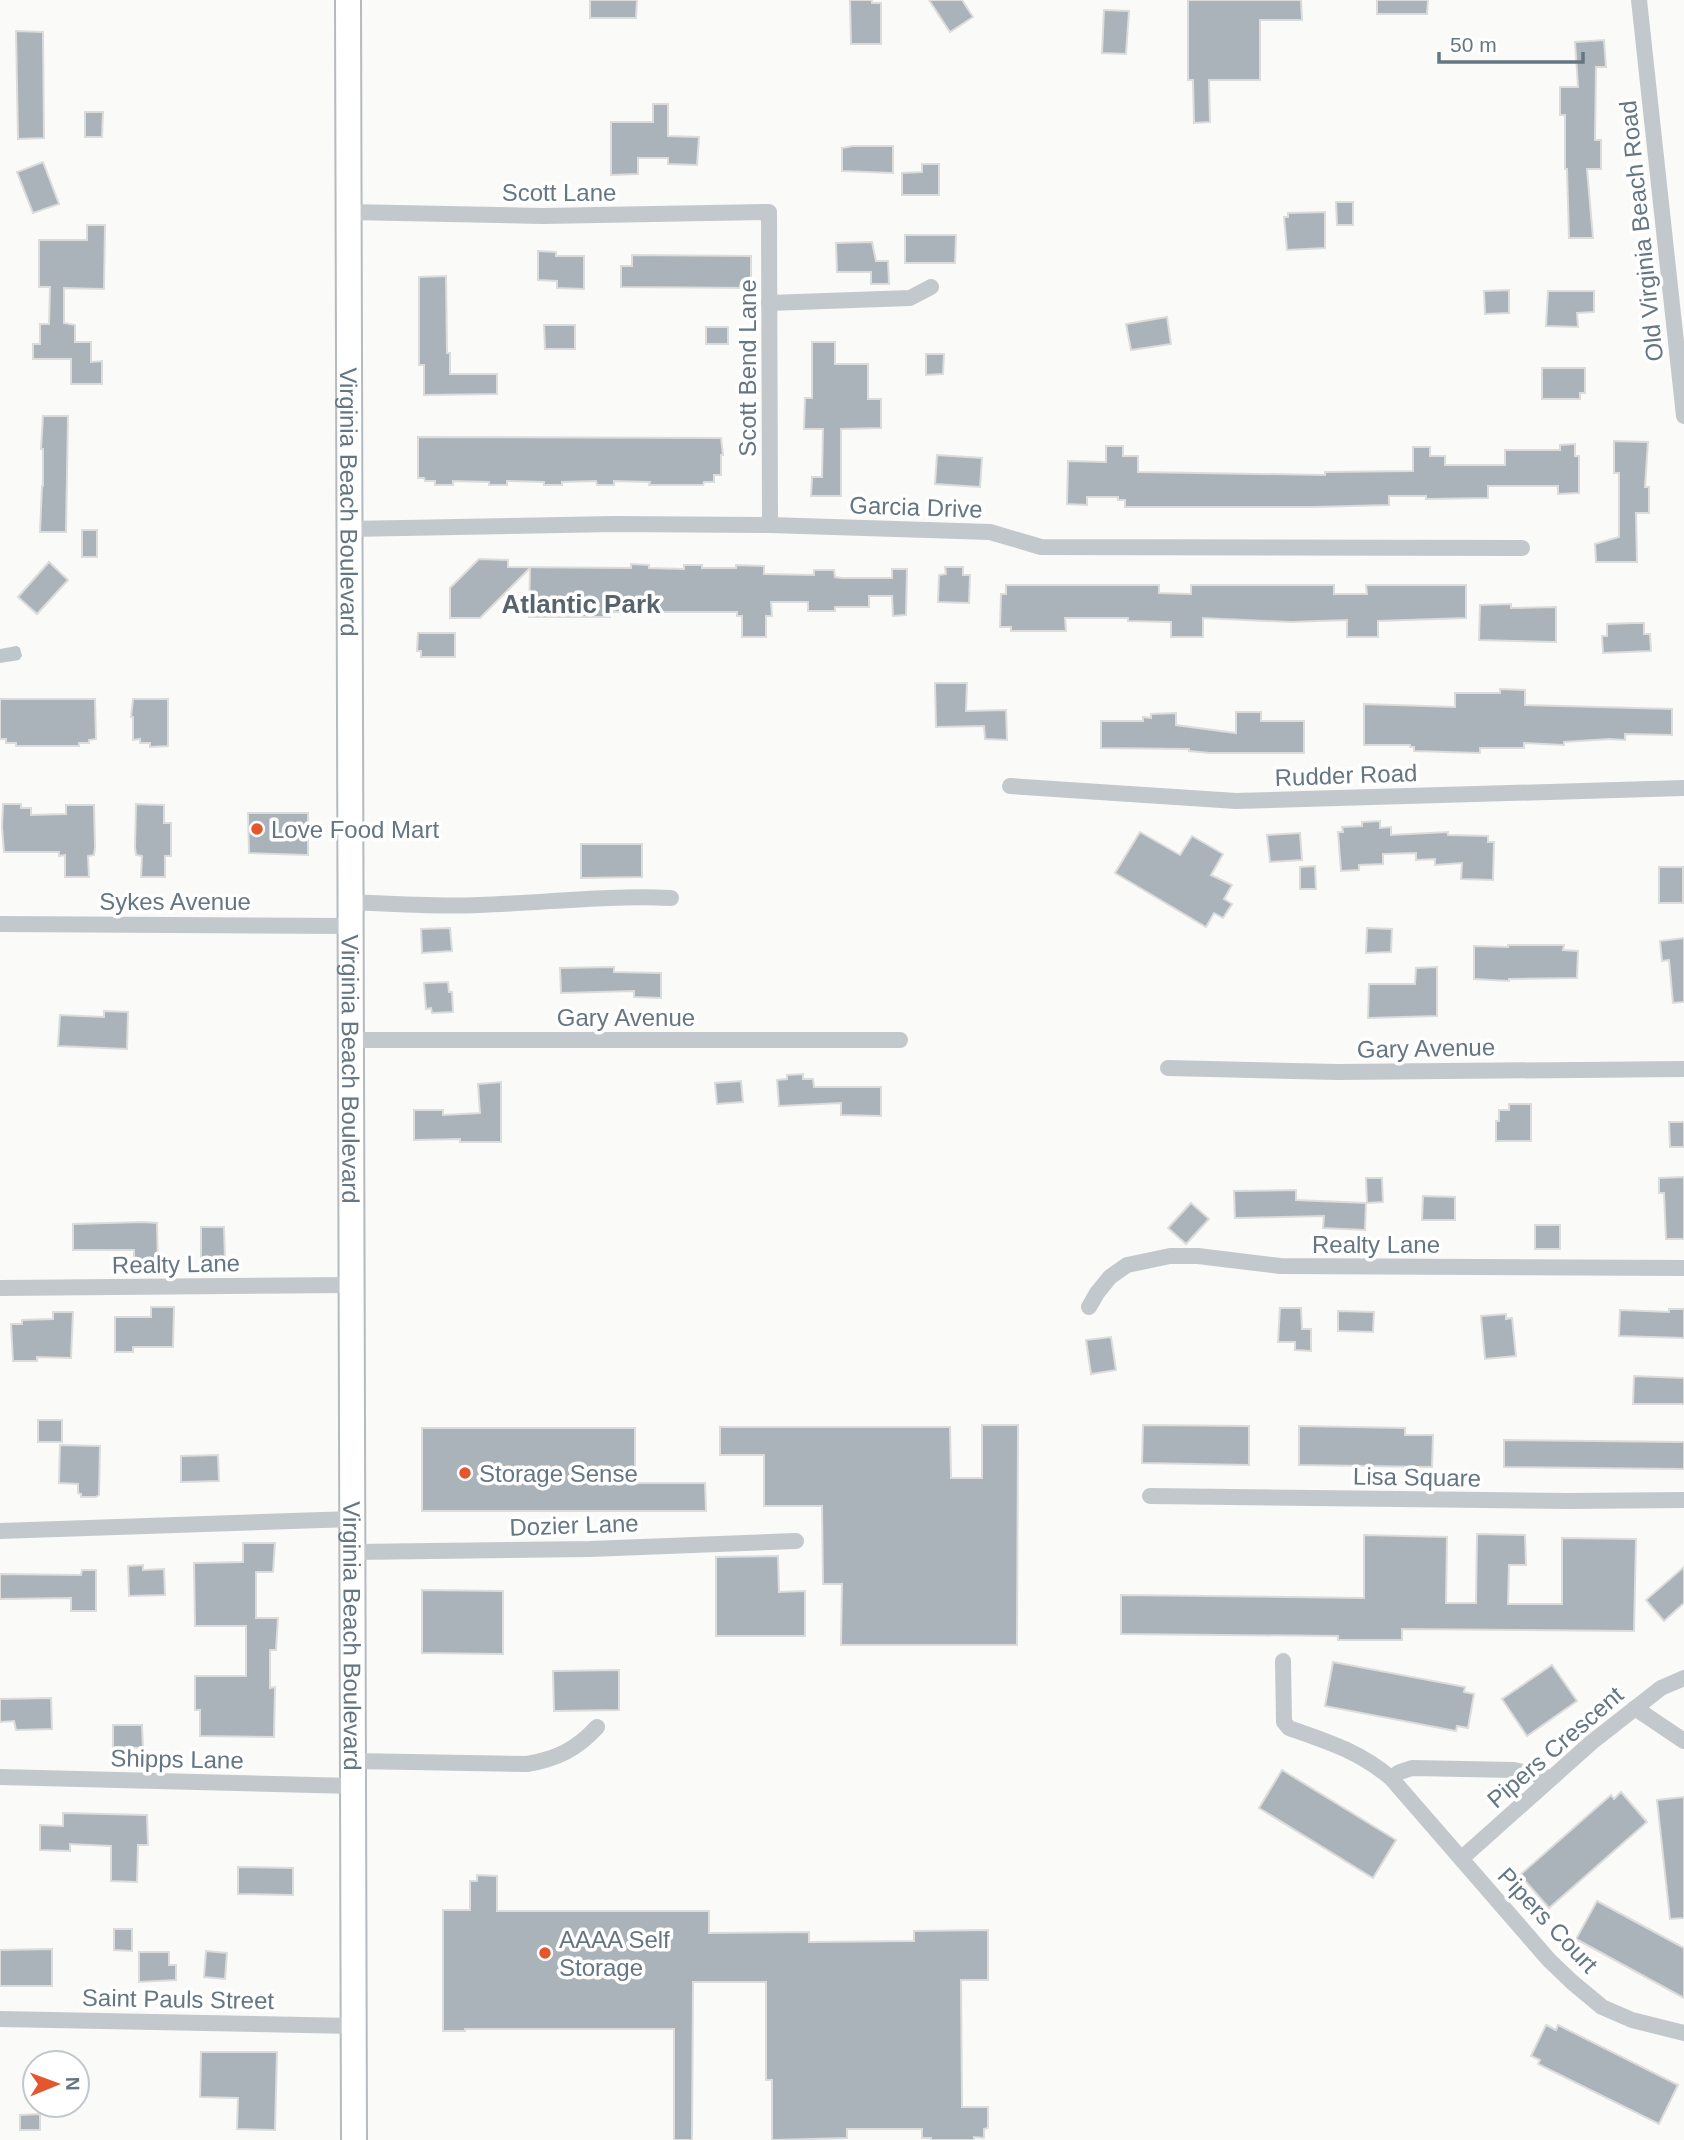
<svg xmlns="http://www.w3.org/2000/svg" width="1684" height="2140" font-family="Arial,sans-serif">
  <defs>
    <pattern id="water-ripples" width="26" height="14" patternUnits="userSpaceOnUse" patternTransform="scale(1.75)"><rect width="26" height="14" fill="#bbc7cb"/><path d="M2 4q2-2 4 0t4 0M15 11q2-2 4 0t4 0" fill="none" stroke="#9ca6aa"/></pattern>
  </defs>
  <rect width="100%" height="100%" fill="#fafaf8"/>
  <!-- water -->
  <path fill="url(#water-ripples)" d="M17,646L20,648L22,656L19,660L0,663V649Z"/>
  <!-- building -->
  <g fill="#aab3b9" stroke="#dcdcda" stroke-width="2">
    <path d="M590,0H637L636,18H590Z"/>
    <path d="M850,0H872V3H881V44H851Z"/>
    <path d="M929,0H962L973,17L950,32Z"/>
    <path d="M1188,0H1301L1302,20H1260V80H1209L1210,122L1194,123L1193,80H1188Z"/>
    <path d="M1377,0H1428L1427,14H1377Z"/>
    <path d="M1104,10L1129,11L1126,54L1102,53Z"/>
    <path d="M16,31L43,32L44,138L18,139Z"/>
    <path d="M1604,40L1606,67H1596L1595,140H1601V169H1587L1593,238H1569L1567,169H1565V115H1560V87H1578L1575,42Z"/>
    <path d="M653,104H668V136L699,137L697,165L668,164V158H638V174L611,175V122H653Z"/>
    <path d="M85,112H103L102,137H85Z"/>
    <path d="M853,146H893V173L842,171V148Z"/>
    <path d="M43,162L59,204L33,213L17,172Z"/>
    <path d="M922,164H939V195H902V173L922,172Z"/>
    <path d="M1336,202H1353V225H1337Z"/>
    <path d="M1325,212V248L1287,250L1284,217H1288V213Z"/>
    <path d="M87,225H105L104,289L64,288V323L75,325V342H91V362L102,361V384H71V359H33V344H40V324H49L50,287H39V240H87Z"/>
    <path d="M905,235H956L955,263H905Z"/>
    <path d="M872,242L876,261H888L889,284H871V272H837L836,243Z"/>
    <path d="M538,251L556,252V256H584V289L557,288V281L538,280Z"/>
    <path d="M632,255L751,256V288L621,287V266H632Z"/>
    <path d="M446,276L447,353H450V374H497V394L424,395V365H419V277Z"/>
    <path d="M1509,290V313L1485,314L1484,291Z"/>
    <path d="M1548,291H1594V312L1577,313L1578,327L1546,326Z"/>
    <path d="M1167,317L1171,344L1131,350L1126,324Z"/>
    <path d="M544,325H575V349H545Z"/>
    <rect x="706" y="327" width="22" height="17"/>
    <path d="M812,342H835V364H868V399H881V428L841,429V496H811L812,477H822L823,429H804L805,398H812Z"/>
    <path d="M926,354H944L943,374L926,375Z"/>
    <path d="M1542,368H1585V393H1580V399H1542Z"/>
    <path d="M43,416H68L66,532H40L42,486H43V449H41Z"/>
    <path d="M418,437L721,438L723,455H721V475H714V482H704L703,485H649L650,482L614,481V485H597L596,481L562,482V485H544V482L507,481V485H489V482L453,481V485H435V481H425L424,478H418Z"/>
    <path d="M1614,441L1648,442L1645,487H1649V513H1636L1637,562H1596L1595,544L1619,537V473H1614Z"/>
    <path d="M1575,444V456H1579V493L1558,494V486H1488V498L1426,499V496H1389V505L1312,507H1125V500H1118V497H1087V505L1067,504L1068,461L1106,462V446H1123V456H1138V472L1325,475V472L1413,471V447H1430V456H1445V465H1505V450H1560V445Z"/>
    <path d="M937,455L982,458L980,487L935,484Z"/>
    <rect x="82" y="530" width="15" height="27"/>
    <path d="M479,559L508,560V567L631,568V564L649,565V568L684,569V565H702V568H736V565L764,566V574L814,575V570H834L835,577L842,578H892V569H907L906,615L893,616L892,596H869V607H835V611H808V602H771L772,616H766V637H742V616H737V612H610V617H529L530,568L480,618H450V588Z"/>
    <path d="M49,562L68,580L37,614L18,597Z"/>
    <path d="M945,567H963V575H970L969,603L938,602L939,575L946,574Z"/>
    <path d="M1006,585H1159V593L1191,594V585H1334V594H1367L1366,585H1466V618L1378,621V637H1347V620L1291,622L1203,618V637H1171V622L1128,621V618H1065L1066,631H1011V627H1000L1001,594H1006Z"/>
    <path d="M1511,604V608L1556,607V642L1479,640L1480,605Z"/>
    <path d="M1634,623H1644V634H1650L1651,651L1603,653L1602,636H1607V624Z"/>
    <path d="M418,633H455V657H421V651H417Z"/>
    <path d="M935,683H967L966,711L1006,710L1007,740L985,739L984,726L936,727Z"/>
    <path d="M1500,689L1525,690V705L1672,709V735L1625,734V740L1609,739L1564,742V745L1524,743V748H1480V753L1414,751V747H1410V745H1364V704L1455,707V693H1500Z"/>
    <path d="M0,699H95L96,739L89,740V743H79V746H16V743H6V739H0Z"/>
    <path d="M133,699H168V746L150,747V743H140V739L133,740V717H131Z"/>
    <path d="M1236,712H1261V721H1304V753H1210L1189,751V749L1101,748V721H1143V717L1151,718V714L1176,713V725L1236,733Z"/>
    <path d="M3,804H21V808H31V815L66,814V805H94L95,847L94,855L88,856L89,877H65V855L59,856V852H4L2,827Z"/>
    <path d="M136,804L164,805V823H171V856H165V877H141L142,856L136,855L135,847Z"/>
    <path d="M248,813H308V855L249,853Z"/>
    <path d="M1380,821V828L1391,827V835L1448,832V835L1488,836V842H1494L1493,880L1461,879L1462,863L1435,865V859L1416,860V853L1383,854V864L1359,865V870L1341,871L1338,832H1343L1342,827L1362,826V822Z"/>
    <path d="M1140,832L1180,855L1192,836L1223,854L1211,875L1232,885L1224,899L1232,904L1223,918L1214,913L1206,927L1115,873Z"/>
    <path d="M1300,833L1302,860L1270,862L1267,835Z"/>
    <path d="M581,844H642V877L581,878Z"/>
    <path d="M1315,866L1316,889H1300V867Z"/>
    <rect x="1659" y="867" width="24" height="36"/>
    <path d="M450,928L452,951L422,953L421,929Z"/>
    <path d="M1367,928L1392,929L1391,952L1366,953Z"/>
    <path d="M1684,938V1002L1673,1003L1669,960L1662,961L1660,941Z"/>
    <path d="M1508,945H1564L1563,950L1578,951L1577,978L1509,979V981L1474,979V946L1508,947Z"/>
    <path d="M614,967V972L661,973V998L634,997V991L561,993L560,968Z"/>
    <path d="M1437,967V1016L1368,1018L1369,984H1415L1416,968Z"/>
    <path d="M448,982L449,992H452L453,1012L432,1013L431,1008L426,1009L424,983Z"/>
    <path d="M104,1011L128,1012L127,1049L58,1046L60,1015L104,1017Z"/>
    <path d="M803,1074V1079H813L814,1087H881V1116L841,1115V1103L779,1106L777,1080L787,1079V1075Z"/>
    <path d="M741,1081L743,1102L717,1104L715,1083Z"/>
    <path d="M501,1082V1142H460V1139L414,1140V1110H443V1115L480,1113L478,1084Z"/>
    <path d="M1509,1104H1531V1141H1496V1121H1499V1110H1509Z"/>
    <path d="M1669,1122H1684V1147H1670Z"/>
    <path d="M1684,1177V1239H1666L1664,1193H1659V1178Z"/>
    <path d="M1366,1178H1382L1383,1202L1367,1203Z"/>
    <path d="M1296,1190V1200L1366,1203L1365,1230L1323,1228L1324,1216L1235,1218L1234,1191Z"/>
    <path d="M1423,1196L1455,1197V1220H1422Z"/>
    <path d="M1191,1203L1209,1219L1186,1244L1168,1228Z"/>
    <path d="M142,1222L157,1223L158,1267H134V1250H73V1224Z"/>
    <rect x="1535" y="1225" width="25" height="24"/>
    <path d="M201,1227H224L225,1260H201Z"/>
    <path d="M151,1307H174L173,1347H133V1352H115V1317H151Z"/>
    <path d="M1280,1308H1301L1302,1329H1311V1351L1295,1350V1342H1278Z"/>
    <path d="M1669,1309H1684V1338L1619,1336L1620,1310L1669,1312Z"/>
    <path d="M1338,1311L1374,1312L1373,1332L1338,1331Z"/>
    <path d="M53,1312H73L71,1358L37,1357V1361H13L11,1324H22V1320L53,1319Z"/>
    <path d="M1506,1314V1319L1512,1318L1516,1356L1485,1359L1481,1316Z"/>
    <path d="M1111,1337L1116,1370L1091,1374L1086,1340Z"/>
    <path d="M1634,1376L1684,1378V1404H1633Z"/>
    <rect x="38" y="1420" width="24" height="22"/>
    <path d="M982,1425H1018L1017,1645H841L842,1584H823L822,1506H764V1455H720V1427H950L951,1478H982Z"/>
    <path d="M1143,1425L1249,1426V1465L1142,1463Z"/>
    <path d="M1299,1426L1405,1428V1435H1433L1432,1467L1299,1465Z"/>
    <path d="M422,1428H635V1483H705L706,1511H422Z"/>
    <path d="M1504,1440L1684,1442V1469L1504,1467Z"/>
    <path d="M60,1445L100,1446L99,1495L96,1497H81V1494L78,1493V1484L59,1483Z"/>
    <path d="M218,1455L219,1481L181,1482V1456Z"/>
    <path d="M1477,1534L1525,1535L1526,1565H1509L1508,1604H1562V1538L1636,1539L1634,1631L1402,1629V1640H1338V1636L1121,1634V1595L1364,1598V1535L1447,1537L1446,1603H1476Z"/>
    <path d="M243,1543H275L273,1572H256V1618H278L276,1650H270V1688L275,1687L274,1737L200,1736V1710H195V1676H246V1626H195L194,1563L243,1562Z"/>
    <path d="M778,1556L779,1592L805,1591V1636H716V1557Z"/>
    <path d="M143,1565V1570L164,1569L165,1595L129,1596L128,1566Z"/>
    <path d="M1684,1567V1603L1664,1621L1646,1600Z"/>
    <path d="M82,1570H96V1611H71V1598L0,1599V1574L81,1575Z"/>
    <path d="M422,1590L503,1591V1654L422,1653Z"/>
    <path d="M1333,1662L1465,1687L1464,1692L1474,1694L1468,1728L1457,1726L1456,1731L1325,1706Z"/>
    <path d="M1552,1665L1577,1701L1527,1736L1502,1699Z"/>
    <path d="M619,1670V1710L554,1711L553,1671Z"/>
    <path d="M51,1698L52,1729L16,1730L14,1721L0,1722V1699Z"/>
    <path d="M113,1725H142L143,1748L113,1747Z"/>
    <path d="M1282,1770L1396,1840L1373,1878L1259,1808Z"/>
    <path d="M1621,1792L1647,1822L1549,1908L1520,1875L1611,1795L1614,1799Z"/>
    <path d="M1684,1797V1918L1670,1919L1657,1800Z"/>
    <path d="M63,1813L147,1815L148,1845H138L137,1882L111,1881V1846L70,1844V1851L40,1850V1825L63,1826Z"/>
    <path d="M238,1867L293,1868V1895L238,1894Z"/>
    <path d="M477,1875L497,1876V1911H709V1933L809,1932V1942L914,1941V1931L988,1930V1980H961L962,2107H988V2128L984,2129V2138L974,2137V2140H931V2138H922V2129H847V2138L772,2140V2080H766V1982H693L692,2140H674V2029H465V2031H443V1910H470V1881H477Z"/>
    <path d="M1597,1901L1684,1948V1998L1576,1939Z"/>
    <path d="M114,1929H132V1951L114,1950Z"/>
    <path d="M52,1949V1986H0V1950Z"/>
    <path d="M206,1951L227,1953L225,1979L204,1977Z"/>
    <path d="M139,1952H169V1965H176V1980L139,1982Z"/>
    <path d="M1546,2025L1556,2030L1558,2025L1678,2085L1659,2124L1538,2064L1540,2060L1531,2056Z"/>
    <path d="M201,2052H277L275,2130L237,2129L238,2098L200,2097Z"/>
    <path d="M40,2114V2130H20V2115Z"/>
  </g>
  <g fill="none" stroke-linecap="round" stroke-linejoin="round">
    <defs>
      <g id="primary">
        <path id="s1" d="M348,0L354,2140"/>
      </g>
    </defs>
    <!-- primary casing -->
    <use href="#primary" stroke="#b5babe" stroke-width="28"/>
    <!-- minor -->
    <g stroke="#c3c8cc" stroke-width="16">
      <path d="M1639,0L1684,416"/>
      <path d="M349,212L543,216L769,212L770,525"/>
      <path d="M769,303L910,298L931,287"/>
      <path d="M349,529L614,524L770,525L990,532L1041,547L1522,548"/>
      <path d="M1010,786L1236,801L1684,788"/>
      <path d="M350,902C393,904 436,907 479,905C543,903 607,895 671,898"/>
      <path d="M0,924L351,926"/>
      <path d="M351,1040H900"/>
      <path d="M1168,1068L1338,1072L1684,1069"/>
      <path d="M0,1288L353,1285"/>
      <path d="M1089,1307L1097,1293L1110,1277L1127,1265L1170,1256H1198L1280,1266L1684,1268"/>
      <path d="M1150,1496L1568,1501L1684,1500"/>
      <path d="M0,1531L353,1519"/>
      <path d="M353,1552L590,1549L796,1541"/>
      <path d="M1283,1661L1284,1722L1289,1728C1329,1742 1358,1751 1391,1778L1549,1960L1572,1982L1602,2007L1632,2020L1684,2033"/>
      <path d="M1635,1708L1684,1741"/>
      <path d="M353,1761L527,1764C557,1759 577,1749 597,1727"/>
      <path d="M0,1777L353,1786"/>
      <path d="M1391,1778L1400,1772L1412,1768L1514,1770L1551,1778"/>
      <path d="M1462,1858L1592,1742L1661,1688L1684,1678"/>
      <path d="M0,2019L354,2026"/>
    </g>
    <!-- primary -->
    <use href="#primary" stroke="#fff" stroke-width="24"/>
  </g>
  <!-- markers -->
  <g fill="#e4572e" stroke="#fff" stroke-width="2.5">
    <circle cx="257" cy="829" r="7"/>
    <circle cx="465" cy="1473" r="7"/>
    <circle cx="545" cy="1953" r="7"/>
  </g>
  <g text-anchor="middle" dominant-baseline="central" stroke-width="7" stroke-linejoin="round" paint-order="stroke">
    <!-- street labels -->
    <g font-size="24" fill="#657683" stroke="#fff">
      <text x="559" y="192">Scott Lane</text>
      <text transform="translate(1641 231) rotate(-96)">Old Virginia Beach Road</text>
      <text transform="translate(747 368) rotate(-90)">Scott Bend Lane</text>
      <text stroke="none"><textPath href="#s1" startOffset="502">Virginia Beach Boulevard</textPath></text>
      <text transform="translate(916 507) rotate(2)">Garcia Drive</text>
      <text transform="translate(1346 775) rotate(-2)">Rudder Road</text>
      <text x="175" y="901">Sykes Avenue</text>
      <text x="626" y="1017">Gary Avenue</text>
      <text transform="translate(1426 1048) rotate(-1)">Gary Avenue</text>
      <text stroke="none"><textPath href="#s1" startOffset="1069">Virginia Beach Boulevard</textPath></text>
      <text x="1376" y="1244">Realty Lane</text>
      <text transform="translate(176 1264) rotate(-1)">Realty Lane</text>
      <text transform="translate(1417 1477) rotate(1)">Lisa Square</text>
      <text transform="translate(574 1525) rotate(-2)">Dozier Lane</text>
      <text stroke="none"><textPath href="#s1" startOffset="1636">Virginia Beach Boulevard</textPath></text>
      <text transform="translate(1555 1747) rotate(-41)">Pipers Crescent</text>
      <text transform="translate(177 1759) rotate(1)">Shipps Lane</text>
      <text transform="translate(1548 1920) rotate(47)">Pipers Court</text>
      <text transform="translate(178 1999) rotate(1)">Saint Pauls Street</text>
    </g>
    <!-- poi labels -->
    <g font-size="24" fill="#657683" stroke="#fff" text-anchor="start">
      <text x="271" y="829">Love Food Mart</text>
      <text x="479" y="1473">Storage Sense</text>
      <text x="559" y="1939">AAAA Self<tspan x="559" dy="28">Storage</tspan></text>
    </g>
    <!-- neighbourhood labels -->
    <g font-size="26" font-weight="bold" fill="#57646e" stroke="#fff">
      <text x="581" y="604">Atlantic Park</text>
    </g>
  </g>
  <!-- north arrow -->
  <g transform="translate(56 2084) rotate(89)"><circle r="33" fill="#ffffff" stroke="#c1c8cd" stroke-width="2"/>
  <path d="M0-5L12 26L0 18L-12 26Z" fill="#e4572e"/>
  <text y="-10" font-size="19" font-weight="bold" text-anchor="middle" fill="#657683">N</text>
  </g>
  <!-- scale -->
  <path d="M1439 52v10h144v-10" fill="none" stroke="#657683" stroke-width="3.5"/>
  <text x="1450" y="52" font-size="21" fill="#657683" stroke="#ffffff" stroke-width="5" paint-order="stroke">50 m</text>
</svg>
